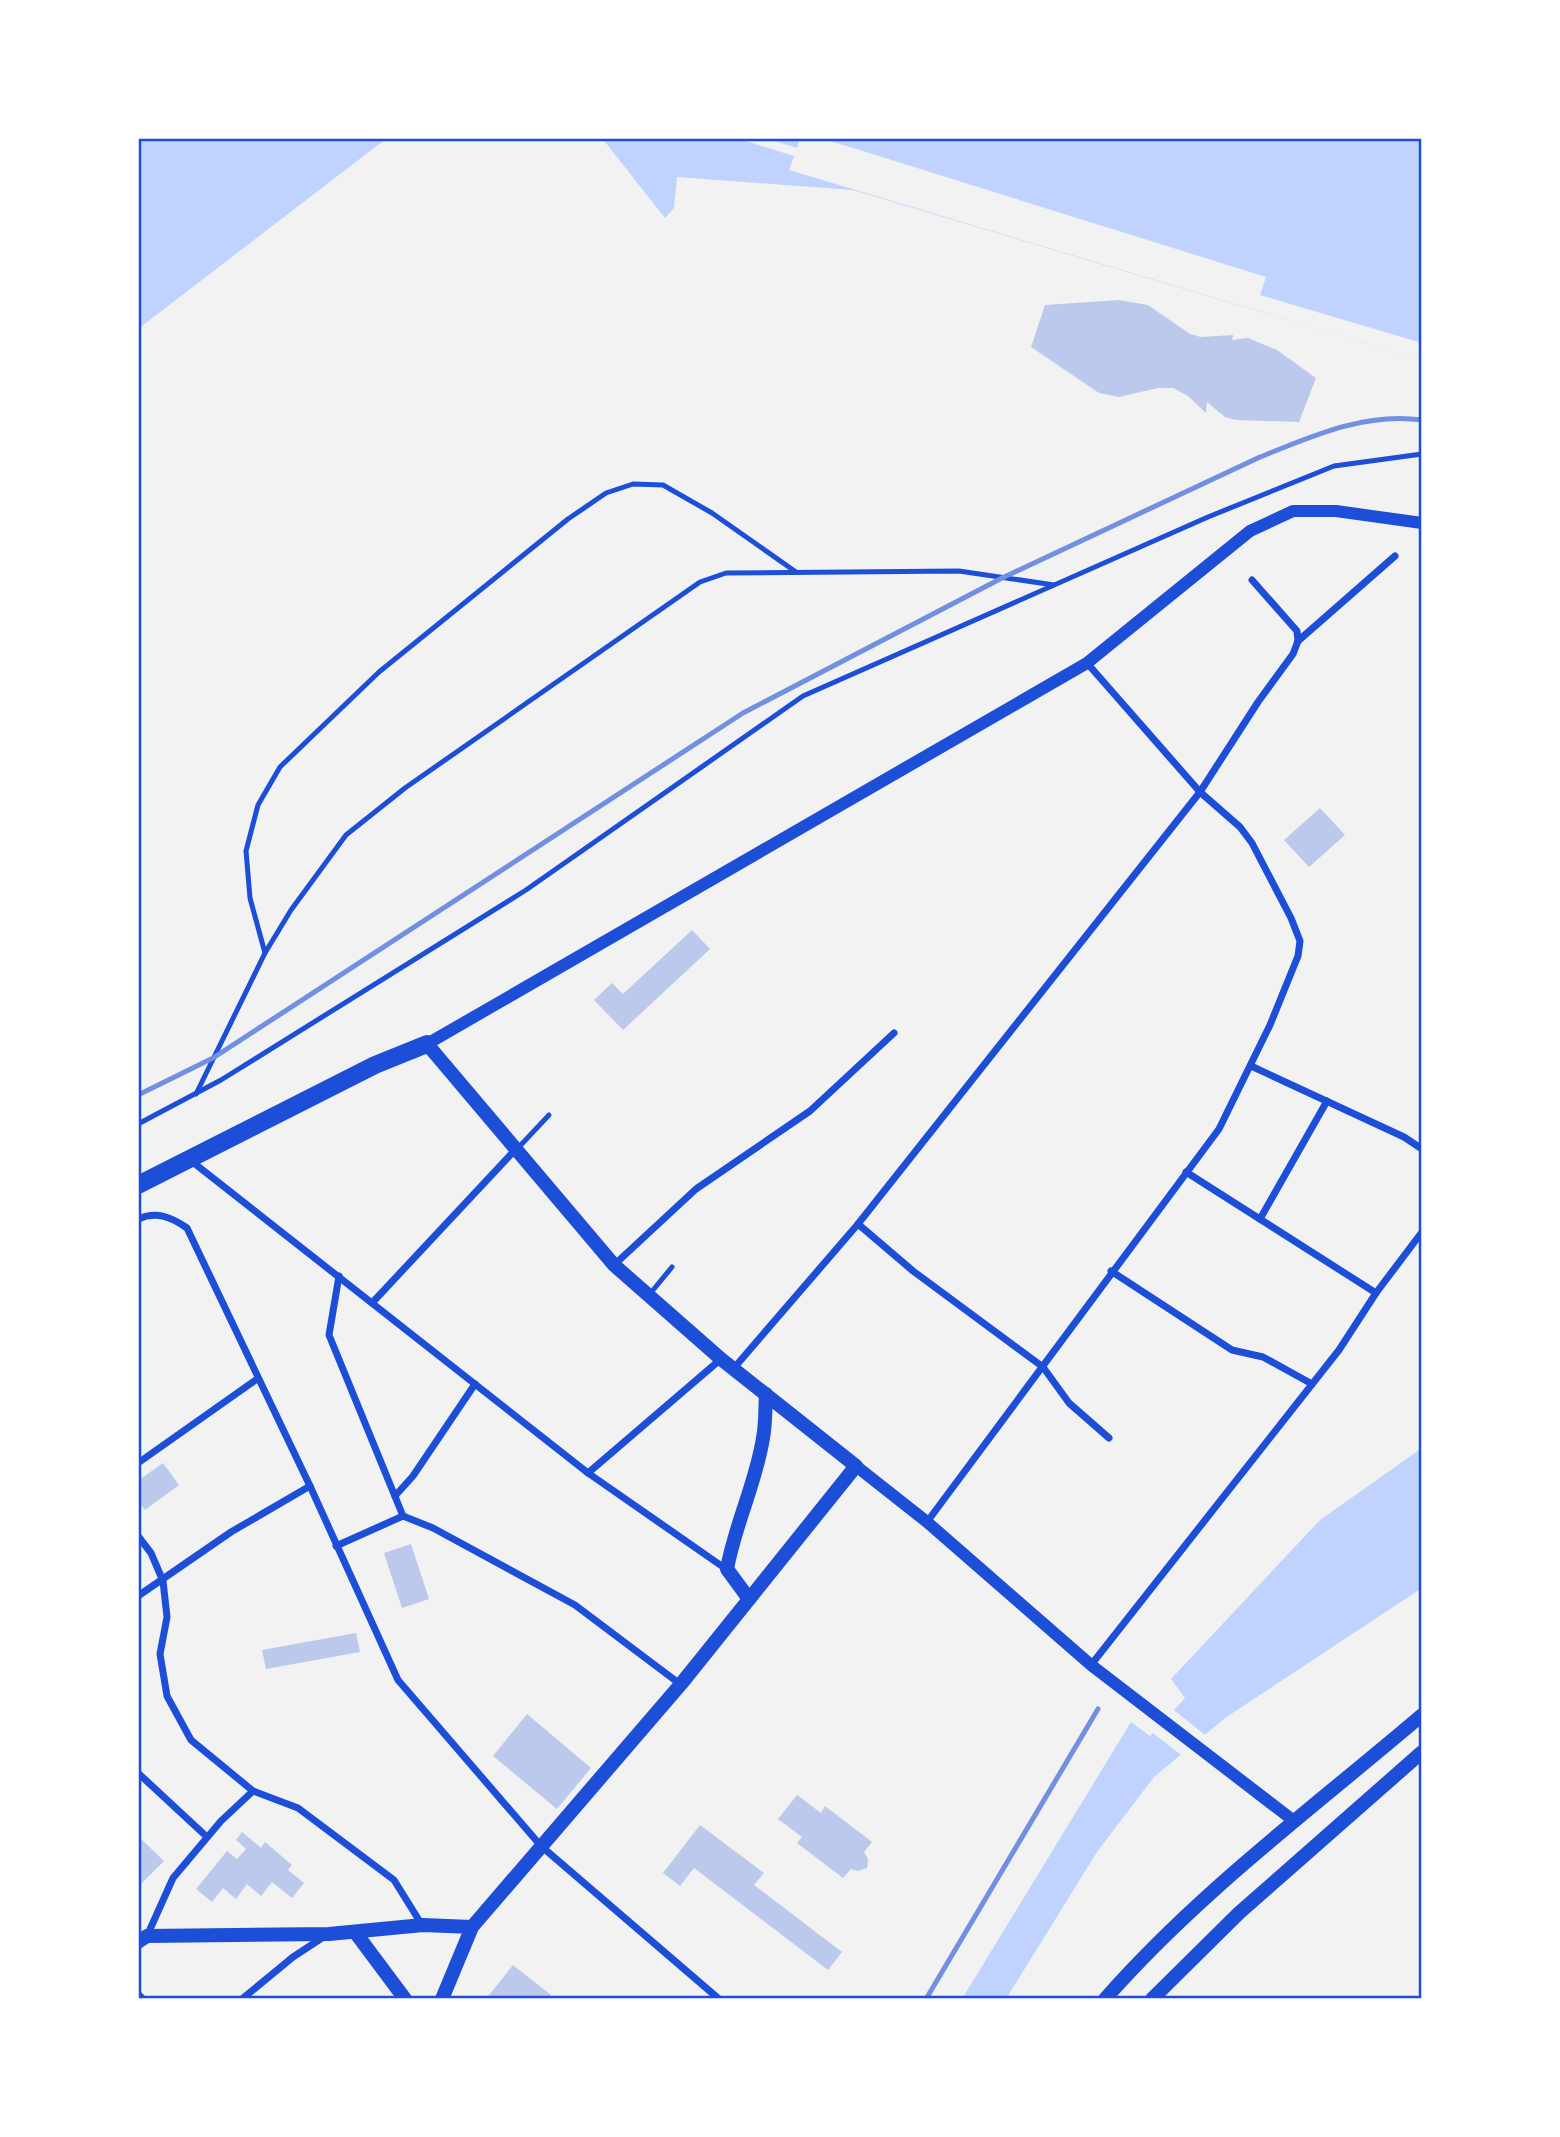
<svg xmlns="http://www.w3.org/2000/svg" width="1560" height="2137" font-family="Karla,sans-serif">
  <rect width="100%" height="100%" fill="#f2f2f2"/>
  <!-- water -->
  <g fill="#bfd3fe">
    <path d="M138,138H387L138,329Z"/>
    <path d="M602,138H1422V360L853,190L677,177L674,208L665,218Z"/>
    <path d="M1422,1448V1588L1225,1718L1154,1777L1097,1852L1006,1999H962L1131,1722L1150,1736L1185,1698L1171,1679L1320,1520Z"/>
  </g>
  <!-- pier -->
  <g fill="#f2f2f2">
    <path d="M736,138H766L797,148L800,138H821L1266,277L1260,295L1422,343V360L789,170L794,156Z"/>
    <path d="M1171,1708L1208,1737L1184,1757L1150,1731Z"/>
  </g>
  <!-- building -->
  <g fill="#bdc9ec">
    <path d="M1119,300L1148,305L1190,334L1201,337L1233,335L1232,340L1248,338L1277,350L1316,378L1299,422L1236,420L1225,417L1207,402L1206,413L1188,396L1173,388H1158L1119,397L1099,393L1031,347L1045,305Z"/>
    <path d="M1320,808L1345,835L1309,867L1284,840Z"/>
    <path d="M692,930L710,949L623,1030L594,1000L612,983L623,994Z"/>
    <path d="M163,1463L179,1485L145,1510L138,1501V1488L142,1486L139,1480Z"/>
    <path d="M411,1544L429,1599L402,1608L384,1553Z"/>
    <path d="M356,1633L360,1652L266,1669L262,1650Z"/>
    <path d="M527,1714L591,1768L557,1809L493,1756Z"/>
    <path d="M797,1795L821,1813L825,1806L872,1842L864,1852L868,1859L867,1868L858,1871L851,1869L843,1878L797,1843L802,1837L778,1819Z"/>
    <path d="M700,1825L764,1873L754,1885L842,1952L828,1970L694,1868L680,1886L663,1873Z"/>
    <path d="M242,1832L261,1848L265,1842L292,1865L288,1870L304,1883L292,1898L272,1882L261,1896L247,1884L236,1899L223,1888L212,1902L196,1889L227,1851L237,1859L246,1849L236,1840Z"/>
    <path d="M138,1836L164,1861L138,1887Z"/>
    <path d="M513,1965L551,1995L549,1999H486Z"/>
  </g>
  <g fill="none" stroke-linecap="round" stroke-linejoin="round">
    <!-- service -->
    <g stroke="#1d4ed8" stroke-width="5">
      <path d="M265,953L250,898L246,851L258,805L280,767L379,672L568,519L606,493L633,484L663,485L712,513L796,572"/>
      <path d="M196,1094L265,953L291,910L346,835L405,788L700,582L726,573L959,571L1054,585"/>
      <path d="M138,1124L221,1080L526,890L803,696L1208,517L1334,466L1422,454"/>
      <path d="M518,1148L549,1115"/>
      <path d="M649,1295L672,1267"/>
    </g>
    <!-- minor -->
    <g stroke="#1d4ed8" stroke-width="7">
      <path d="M1298,641L1395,556"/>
      <path d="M1251,1066L1404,1137L1422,1149"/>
      <path d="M190,1160L588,1473L726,1569"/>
      <path d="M1186,1172L1376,1293"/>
      <path d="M138,1219C157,1211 171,1217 187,1228L310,1486L398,1680L541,1846L719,1999"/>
      <path d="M1260,1219L1327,1101"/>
      <path d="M858,1224L913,1271L1043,1367L1069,1403L1109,1438"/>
      <path d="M614,1265L696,1189L810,1111L894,1033"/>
      <path d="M1111,1271L1232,1350L1263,1357L1312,1384"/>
      <path d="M339,1276L329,1335L403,1516"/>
      <path d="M372,1303L515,1150"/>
      <path d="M734,1368L858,1224L1200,792L1258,702L1293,654L1298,641L1297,631L1252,580"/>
      <path d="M138,1463L257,1379"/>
      <path d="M588,1473L721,1359"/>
      <path d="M395,1496L413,1476L475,1384"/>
      <path d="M927,1522L1219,1129L1270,1025L1298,956L1300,941L1291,918L1252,843L1240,827L1200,792L1087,663"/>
      <path d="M138,1536L151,1553L163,1581L167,1617L160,1654L167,1696L191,1740L253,1791"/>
      <path d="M336,1546L403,1516L433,1528L575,1605L680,1684"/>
      <path d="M138,1596L231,1532L310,1486"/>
      <path d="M1091,1665L1339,1350L1376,1293L1422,1232"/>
      <path d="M138,1773L207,1837"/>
      <path d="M147,1936L173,1878L221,1821L253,1791L298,1808L394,1880L422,1925"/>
      <path d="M138,1994L143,1999"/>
      <path d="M242,1999L293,1957L325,1936"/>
    </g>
    <!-- tertiary -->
    <g stroke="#1d4ed8" stroke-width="12">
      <path d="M427,1044L1087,663L1250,531L1293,511H1336L1422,523"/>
      <path d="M856,1466L927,1522L1091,1665L1294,1821"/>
    </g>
    <!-- secondary -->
    <g stroke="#1d4ed8" stroke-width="14">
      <path d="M427,1044L614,1265L721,1359L856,1466L681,1684L472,1927L442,1999"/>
      <path d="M749,1599L727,1569C735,1524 756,1483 763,1438C766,1423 765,1408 766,1394"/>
      <path d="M355,1932L405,1999"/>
      <path d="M138,1942L147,1936L329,1934L423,1925L472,1927"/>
      <path d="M1105,1999C1199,1892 1314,1807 1422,1715"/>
      <path d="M1152,1999L1239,1913L1422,1752"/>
    </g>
    <!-- primary -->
    <path stroke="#1d4ed8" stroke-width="18" d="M138,1185L375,1065L427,1044"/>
    <!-- rail -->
    <g stroke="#7290e2" stroke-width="5">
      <path d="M138,1095L213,1058L743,713L1002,578L1260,457C1312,436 1365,412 1422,420"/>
      <path d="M926,1999L1098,1709"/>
    </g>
  </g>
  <!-- border -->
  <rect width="1560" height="2137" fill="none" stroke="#ffffff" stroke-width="280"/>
  <rect x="140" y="140" width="1280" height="1857" fill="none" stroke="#1d4ed8" stroke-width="2.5"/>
</svg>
